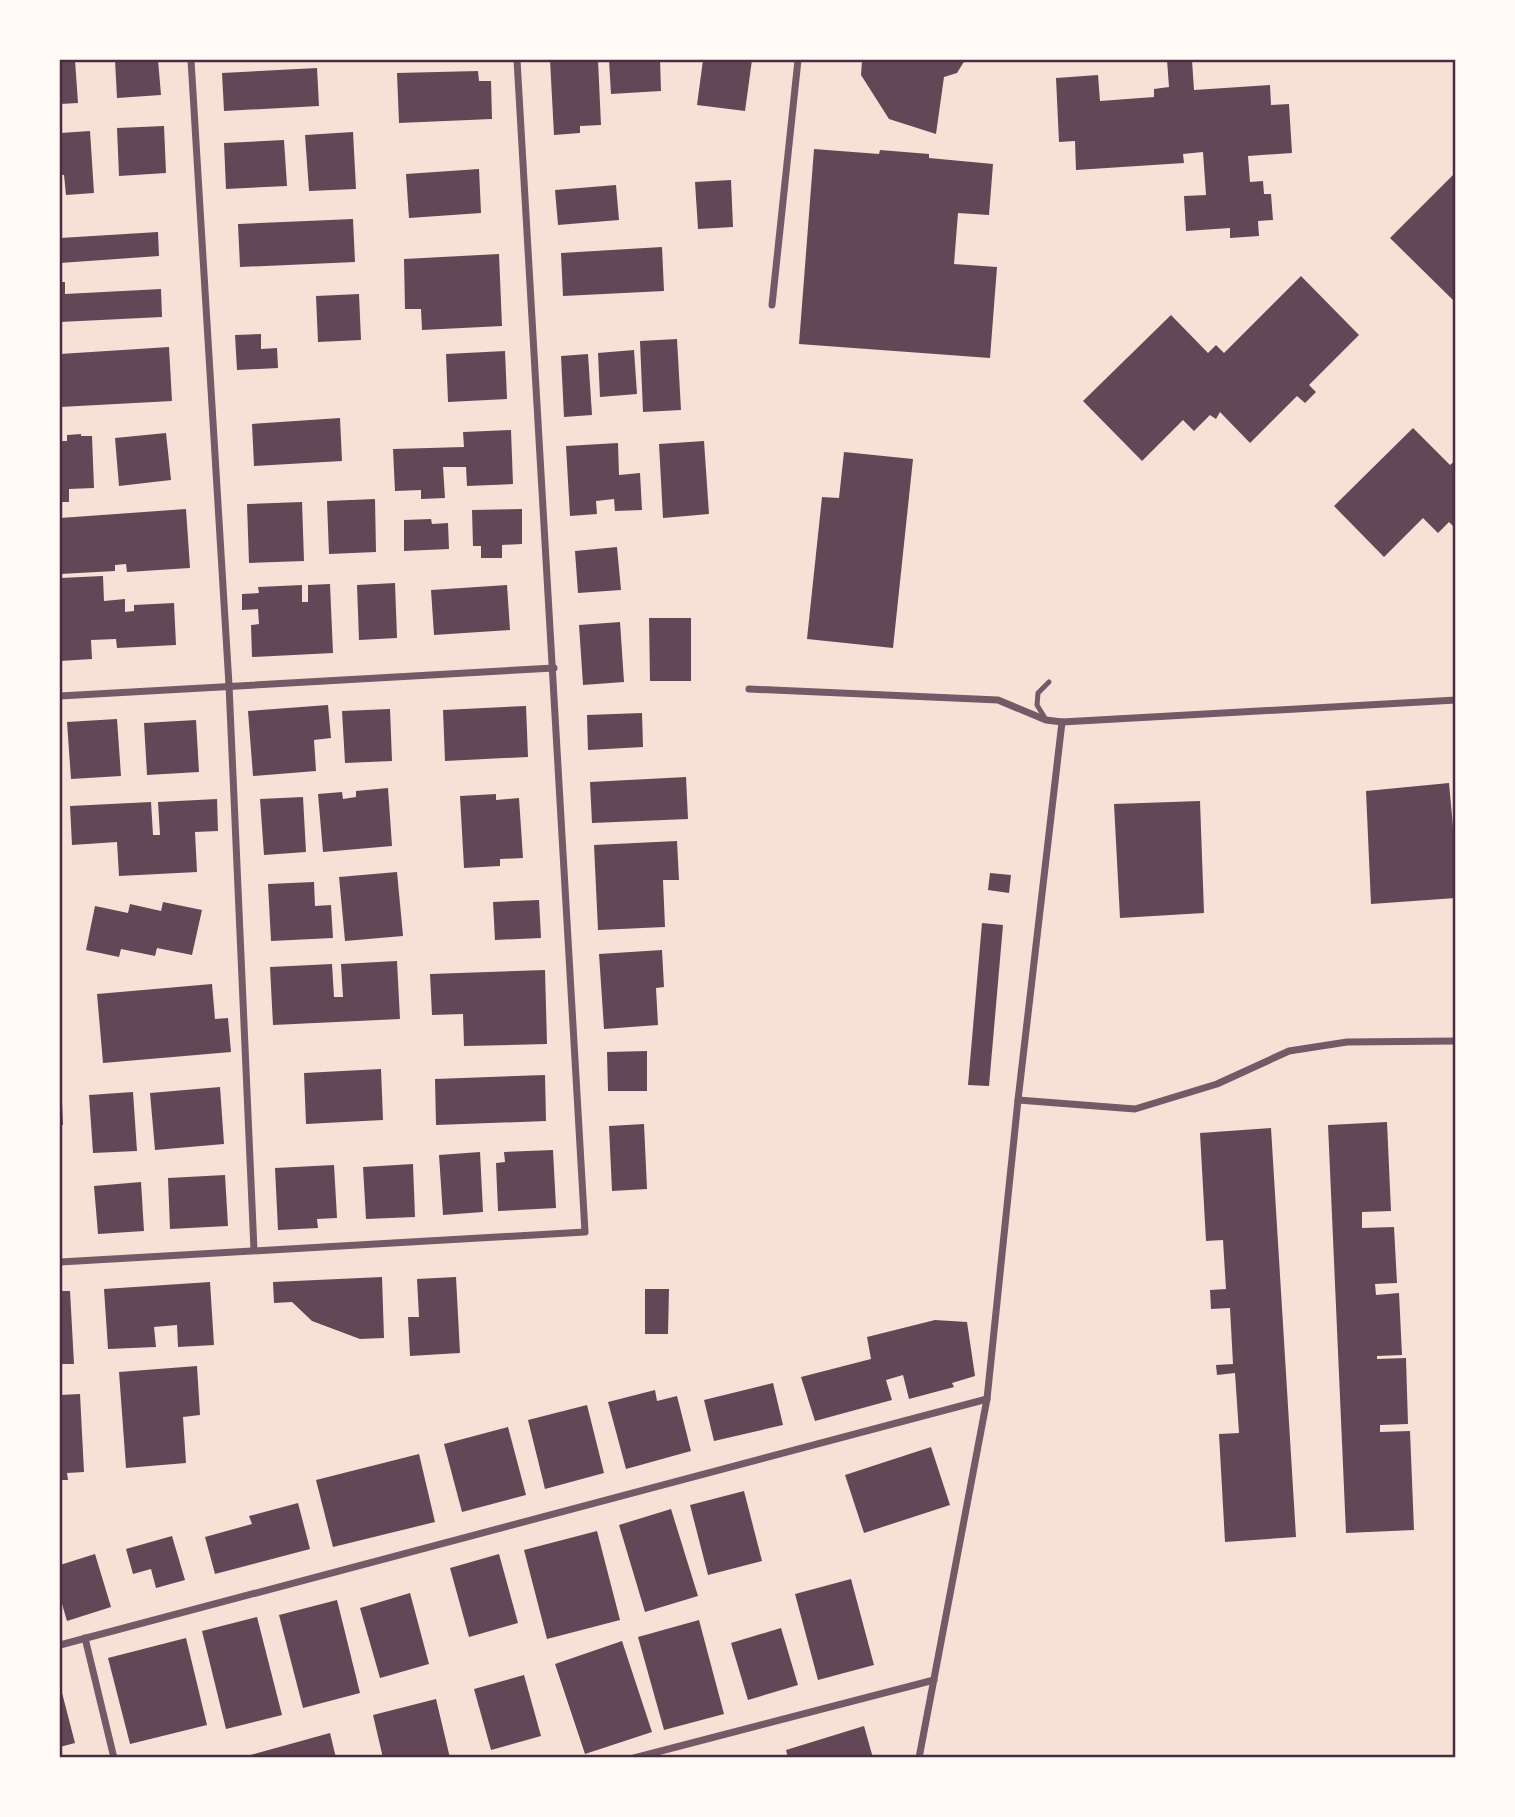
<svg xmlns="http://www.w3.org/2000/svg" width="1515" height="1817" font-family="Ubuntu,sans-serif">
  <rect width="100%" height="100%" fill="#f7e1d7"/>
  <!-- building -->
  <g fill="#644757">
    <path d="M60,60H75L78,103L60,104Z"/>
    <path d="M115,60H158L161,95L117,98Z"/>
    <path d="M550,60H598L601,125L580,126V133L554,135Z"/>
    <path d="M609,60H660L661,91L611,94Z"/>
    <path d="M703,60H752L745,111L697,105Z"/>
    <path d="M862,60H965L957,73L944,77L936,134L889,119L861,75Z"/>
    <path d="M1167,60H1192L1194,90L1270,85L1271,105L1289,104L1292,153L1248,156L1250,182L1263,181L1264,194H1271L1273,220L1258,221L1259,236L1230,238V228L1186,231L1184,196L1206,195L1203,152L1183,154L1184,163L1076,170L1075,141L1059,142L1056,78L1098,75L1100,101L1154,97V89L1169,87Z"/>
    <path d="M317,68L319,106L224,111L222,73Z"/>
    <path d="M478,71L479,81H491L492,119L399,123L397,73Z"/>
    <path d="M164,126L166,173L119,176L117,128Z"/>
    <path d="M90,131L94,193L66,195L64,175H60V133Z"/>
    <path d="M353,132L356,189L309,191L305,135Z"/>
    <path d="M284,140L287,186L226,189L224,143Z"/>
    <path d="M814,149L879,154L880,150L929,154V158L993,164L989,215L958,213L954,264L997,267L990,358L799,344Z"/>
    <path d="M479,169L481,213L409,218L406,174Z"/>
    <path d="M1456,172V303L1390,238Z"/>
    <path d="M731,180L733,227L698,229L695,182Z"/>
    <path d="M616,185L619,220L558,225L555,190Z"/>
    <path d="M353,219L355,262L240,267L238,224Z"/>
    <path d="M158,232L159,256L60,263V238Z"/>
    <path d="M662,247L664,291L563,296L561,253Z"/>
    <path d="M499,254L502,326L422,330L421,309H405L404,259Z"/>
    <path d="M1301,276L1359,335L1309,385L1316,392L1305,403L1297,396L1250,443L1220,412L1216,419L1210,415L1194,431L1183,420L1142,461L1083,401L1171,315L1208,353L1216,345L1224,353Z"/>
    <path d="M60,282H65V294L161,289L162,317L60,322Z"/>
    <path d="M359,294L361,340L318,342L316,296Z"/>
    <path d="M261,334V349L277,348L278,368L237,370L235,335Z"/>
    <path d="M677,339L681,410L643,412L640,341Z"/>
    <path d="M169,347L172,401L60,407V354Z"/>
    <path d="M634,350L637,394L600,397L598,353Z"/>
    <path d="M505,351L507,399L448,402L446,354Z"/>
    <path d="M588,354L592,415L564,417L561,356Z"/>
    <path d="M340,418L342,461L254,466L252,424Z"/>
    <path d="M1413,428L1450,465L1456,460V529L1449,522L1438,533L1423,518L1384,557L1334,506Z"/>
    <path d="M511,430L513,484L467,486L466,467H443L445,498L421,499V490L395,491L393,449L464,447L463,432Z"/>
    <path d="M166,433L171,480L119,486L115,438Z"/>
    <path d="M81,434V436H92L94,488L69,489V502H60V441H67V435Z"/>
    <path d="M704,441L709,514L663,518L659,444Z"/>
    <path d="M618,443L619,475L640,473L642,510L615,511L614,499L596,501L597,514L570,516L566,446Z"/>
    <path d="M844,452L913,459L893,648L807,639L822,497L839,498Z"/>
    <path d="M375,499L376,552L329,554L327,501Z"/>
    <path d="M302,502L304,561L249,563L247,504Z"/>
    <path d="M186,509L190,568L127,572L126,564L115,565V571L60,574V518Z"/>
    <path d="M522,509V544L502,545V558H481V546H473L472,510Z"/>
    <path d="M431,519L432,524L448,523L449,549L404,551V520Z"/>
    <path d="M617,547L621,590L578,593L575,551Z"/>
    <path d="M103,576L104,601L125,599V612L134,611V605L174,603L176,645L117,648L116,639L91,640L92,659L60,661V578Z"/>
    <path d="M395,583L397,638L359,640L357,585Z"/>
    <path d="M330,584L333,653L252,657L251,625L259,624L258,609L242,610V594L259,593L258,587L302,585V602H308V585Z"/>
    <path d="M507,585L510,630L434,635L431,590Z"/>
    <path d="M649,618H691V681H650Z"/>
    <path d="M620,622L624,682L583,685L579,625Z"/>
    <path d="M328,705L331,738L314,740L316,771L253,776L248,711Z"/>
    <path d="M526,706L528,757L445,761L443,710Z"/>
    <path d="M390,709L392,761L345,763L342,711Z"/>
    <path d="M642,713L643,747L588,750L587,715Z"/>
    <path d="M117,719L121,776L71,779L67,722Z"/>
    <path d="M196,720L199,772L147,775L144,723Z"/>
    <path d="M686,777L688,819L592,823L590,782Z"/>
    <path d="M1449,783L1456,859V898L1371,904L1366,791Z"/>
    <path d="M388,788L392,846L323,852L318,794L342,792L343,799L356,797V791Z"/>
    <path d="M496,794V800L519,798L523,858L500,859V866L464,868L460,796Z"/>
    <path d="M303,797L306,852L264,855L260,799Z"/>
    <path d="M217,799L218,831L195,832L197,872L119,876L117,842L72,845L70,806L151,802L153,835H160L158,802Z"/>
    <path d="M1200,801L1204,913L1120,918L1114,804Z"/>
    <path d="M677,841L679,880H663L665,927L598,930L594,845Z"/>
    <path d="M397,872L403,936L345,941L339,877Z"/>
    <path d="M990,873L1011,875L1009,893L988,890Z"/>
    <path d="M314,882L315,906L331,905L333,938L271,941L268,884Z"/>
    <path d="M539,900L541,938L495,940L493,902Z"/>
    <path d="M163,902L202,910L192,955L157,948L155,956L121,949L119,957L86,950L95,906L128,913L130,904L161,911Z"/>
    <path d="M982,923L1003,925L989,1086L968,1085Z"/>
    <path d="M662,950L664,987L656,988L658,1025L604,1029L599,954Z"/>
    <path d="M397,961L400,1019L273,1025L270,967L332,964L334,997H343L341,964Z"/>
    <path d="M545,970L547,1044L464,1046L463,1014L432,1015L430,974Z"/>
    <path d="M212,984L215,1019L228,1018L231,1052L103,1063L97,994Z"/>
    <path d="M647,1051V1091H608L607,1052Z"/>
    <path d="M381,1069L383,1120L306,1124L304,1073Z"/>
    <path d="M545,1075L546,1121L436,1125L435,1079Z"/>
    <path d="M220,1087L224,1144L155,1150L150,1093Z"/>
    <path d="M133,1092L137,1151L93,1153L89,1095Z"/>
    <path d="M60,1103H62L63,1125H60Z"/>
    <path d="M1387,1122L1391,1211L1362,1212V1228L1394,1227L1397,1283L1375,1284L1376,1295L1399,1293L1402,1355L1377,1356V1359L1406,1358L1408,1424L1380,1425V1432L1410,1431L1414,1530L1346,1533L1328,1125Z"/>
    <path d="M644,1124L647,1189L612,1191L609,1126Z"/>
    <path d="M1271,1128L1296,1537L1225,1542L1219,1434L1239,1433L1235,1373L1217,1375L1216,1365L1233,1364L1230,1308L1211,1309L1210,1290L1226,1289L1223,1240L1206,1241L1200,1133Z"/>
    <path d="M553,1150L556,1208L498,1211L496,1163L505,1162L504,1152Z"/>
    <path d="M480,1152L483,1212L443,1215L439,1155Z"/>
    <path d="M413,1164L415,1217L366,1219L363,1167Z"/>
    <path d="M334,1165L337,1218L317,1219L318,1228L278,1230L275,1168Z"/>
    <path d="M225,1175L228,1226L170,1229L168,1178Z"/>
    <path d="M141,1182L144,1231L98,1234L94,1186Z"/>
    <path d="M382,1277L384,1338L360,1339L312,1321L292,1302L274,1303L273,1282Z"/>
    <path d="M456,1277L460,1353L410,1356L408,1317H419L417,1279Z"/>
    <path d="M210,1282L214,1345L178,1347L177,1325L154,1327L156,1347L108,1349L104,1289Z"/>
    <path d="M645,1289H669L668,1334H645Z"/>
    <path d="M60,1291H70L74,1364H60Z"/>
    <path d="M935,1320L967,1322L975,1376L952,1383L954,1387L909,1399L903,1375L886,1380L892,1400L815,1421L801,1377L871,1359L867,1337Z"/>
    <path d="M197,1366L200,1415L183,1417L186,1463L126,1468L119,1372Z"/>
    <path d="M773,1383L783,1425L714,1441L704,1400Z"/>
    <path d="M655,1390L657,1401L677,1396L691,1451L626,1469L608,1402Z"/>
    <path d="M80,1394L84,1472L67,1473L68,1480H60V1395Z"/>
    <path d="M587,1405L604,1473L545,1489L528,1420Z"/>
    <path d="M508,1427L526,1495L462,1512L444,1444Z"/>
    <path d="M931,1447L950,1505L864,1533L845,1475Z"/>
    <path d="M419,1454L435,1522L333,1547L316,1480Z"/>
    <path d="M744,1491L762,1561L708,1575L690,1505Z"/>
    <path d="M298,1503L310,1549L215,1574L205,1537L252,1524L249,1516Z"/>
    <path d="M671,1509L698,1596L645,1612L619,1525Z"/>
    <path d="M597,1531L620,1620L547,1639L524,1550Z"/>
    <path d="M172,1536L185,1580L156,1588L151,1569L133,1574L126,1549Z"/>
    <path d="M95,1554L111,1607L67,1621L60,1597V1565Z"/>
    <path d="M499,1554L518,1623L469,1637L450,1568Z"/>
    <path d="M851,1579L874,1665L818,1680L795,1594Z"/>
    <path d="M410,1593L429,1664L380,1678L360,1608Z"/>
    <path d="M337,1600L360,1693L303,1708L279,1615Z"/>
    <path d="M257,1617L282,1715L226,1729L202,1631Z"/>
    <path d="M699,1620L724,1714L664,1730L638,1637Z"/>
    <path d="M781,1628L798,1685L748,1700L731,1643Z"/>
    <path d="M186,1638L207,1725L130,1744L108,1658Z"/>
    <path d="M622,1641L652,1732L585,1754L555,1664Z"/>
    <path d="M524,1675L541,1736L491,1750L474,1689Z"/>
    <path d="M60,1685L75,1743L60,1747Z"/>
    <path d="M436,1699L450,1758H383L373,1715Z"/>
    <path d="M864,1726L873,1758H788L786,1750Z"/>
    <path d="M330,1733L336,1758H243V1757Z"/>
  </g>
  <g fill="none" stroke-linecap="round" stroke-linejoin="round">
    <!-- service -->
    <path stroke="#755966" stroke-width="5" d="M1045,718L1037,705L1038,693L1049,682"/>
    <!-- minor -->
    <g stroke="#755966" stroke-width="7">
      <path d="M191,60L229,685L254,1250"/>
      <path d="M772,305L798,60"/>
      <path d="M749,689L998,700L1046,720L1062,722L1456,700"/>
      <path d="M60,696L554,668"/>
      <path d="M1018,1100L1135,1109L1217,1084L1289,1051L1347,1042L1456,1041"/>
      <path d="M60,1262L585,1232L517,60"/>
      <path d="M85,1638L114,1758"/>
      <path d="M60,1645L987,1399"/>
      <path d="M634,1758L934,1680"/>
      <path d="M919,1758L987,1399L1018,1100L1062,722"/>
    </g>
  </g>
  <!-- border -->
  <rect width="1515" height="1817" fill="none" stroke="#fffaf5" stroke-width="122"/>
  <rect x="61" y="61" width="1393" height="1695" fill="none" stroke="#4a2c40" stroke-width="2.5"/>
</svg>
